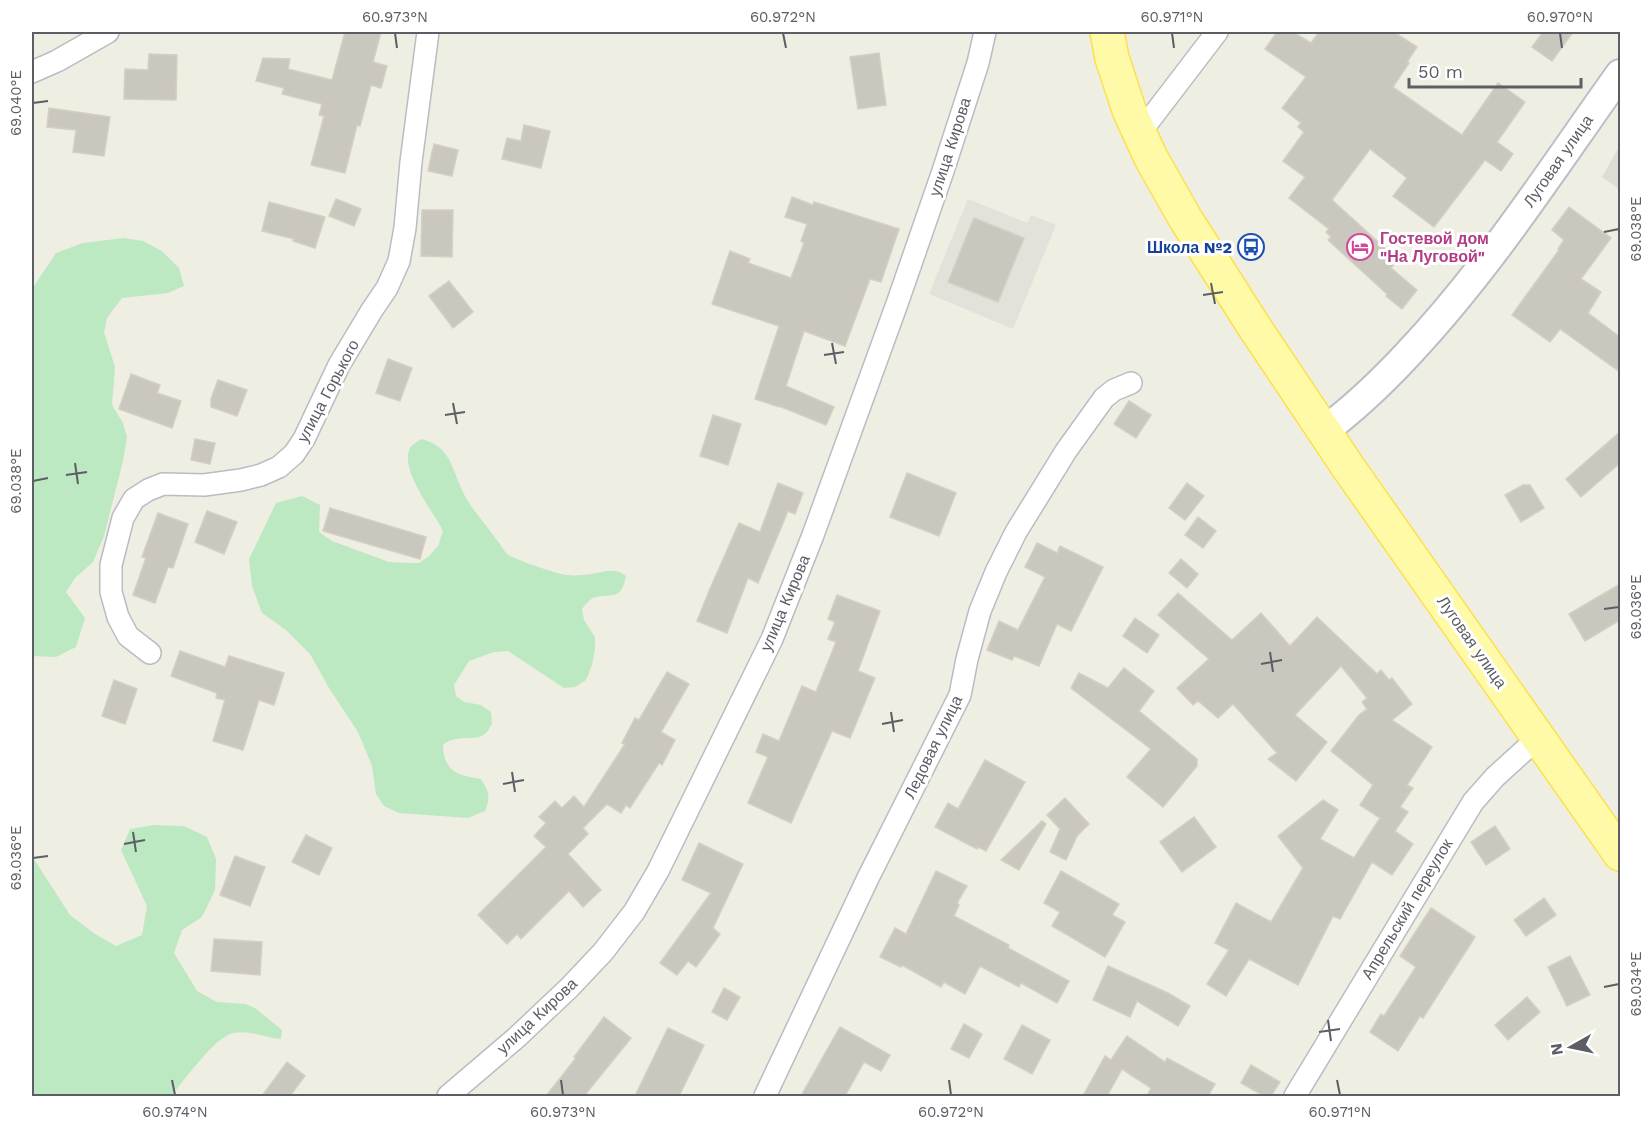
<svg xmlns="http://www.w3.org/2000/svg" width="1652" height="1128" font-family="'Work Sans',sans-serif">
  <rect width="100%" height="100%" fill="#efeee2"/>
  <!-- industrial -->
  <path fill="#e2e1da" d="M968,199L1027,223L1031,215L1056,225L1013,329L929,294Z"/>
  <!-- education -->
  <path fill="#dfddd1" d="M1620,145V190L1602,177Z"/>
  <!-- green -->
  <g fill="#bce9c1">
    <path d="M124,238L143,241L162,251L179,268L184,286L168,293L122,298L107,318L104,332L115,367L112,405L123,423L127,437L123,461L104,536L93,562L75,578L66,592L85,618L76,647L56,657L32,656V289L56,253L83,243Z"/>
    <path d="M421,439C450,446 451,466 462,490C470,508 485,523 496,539C500,543 503,550 507,554C514,559 560,575 568,575C575,576 584,575 591,574C605,572 614,567 626,576C621,603 610,592 593,598C589,600 585,605 582,609L584,620L595,637V649L592,665L586,680L575,687L564,688L508,651L494,652L469,661L454,685L456,696L464,702L481,705L491,712L492,724C490,727 489,730 486,733C475,743 456,733 443,745C444,772 457,775 481,779C489,793 491,795 485,811L468,818L399,813L384,806L376,794L372,766L358,732L329,688L310,654L286,630L262,613L252,586L249,559L276,503L302,496L320,505L319,532L332,541L389,562L409,563H419L429,556L438,546L443,531C433,511 399,469 410,448C412,444 417,442 421,439Z"/>
    <path d="M154,825L184,826L207,837L216,859L215,890L202,917L182,930L174,953L197,991L217,1002L245,1004L255,1008L282,1030L281,1039C266,1038 250,1030 234,1033C216,1035 184,1081 171,1096H32V856L70,915L95,934L116,946L142,935L147,906L121,850L130,829Z"/>
  </g>
  <!-- building -->
  <g fill="#cac7bf" stroke="#d4d0c0" stroke-width="1.5">
    <path d="M345,32H381L373,62L387,66L381,88L371,85L360,126L357,125L345,173L311,165L324,116L319,115L322,104L282,94L284,88L256,81L263,58L290,59L288,69L332,80Z"/>
    <path d="M1277,32H1293L1311,43L1319,32H1394L1417,47L1407,62L1409,63L1393,87L1462,135L1498,83L1525,102L1497,142L1513,154L1501,171L1485,160L1434,227L1393,196L1407,178L1370,149L1332,200L1398,260L1391,268L1417,290L1402,309L1386,296L1387,294L1328,240L1331,237L1326,232L1329,229L1289,198L1305,177L1283,161L1304,132L1298,127L1301,123L1282,108L1306,77L1265,49Z"/>
    <path d="M1543,32H1573L1552,61L1532,47Z"/>
    <path d="M879,53L886,105L858,109L850,57Z"/>
    <path d="M149,54L177,55L176,100L124,99L125,69L148,70Z"/>
    <path d="M49,108L110,117L104,156L73,152L76,130L47,127Z"/>
    <path d="M524,125L550,131L541,168L502,159L507,138L521,141Z"/>
    <path d="M434,144L458,150L452,176L428,171Z"/>
    <path d="M792,197L813,205L814,202L899,229L881,282L870,279L845,346L804,331L786,386L834,407L826,425L779,406V407L755,399L779,326L712,304L730,251L750,259L748,263L791,278L804,243L801,241L807,224L785,217Z"/>
    <path d="M336,199L361,209L354,226L329,216Z"/>
    <path d="M269,202L325,217L315,248L293,241L294,239L262,231Z"/>
    <path d="M1569,207L1611,238L1581,279L1601,292L1588,313L1620,337V372L1560,329L1550,342L1512,315L1559,250L1558,249L1564,240L1552,230Z"/>
    <path d="M422,210H453L452,257L421,256Z"/>
    <path d="M974,218L1024,238L998,302L948,282Z"/>
    <path d="M449,281L473,312L453,328L429,296Z"/>
    <path d="M388,359L412,368L400,401L376,393Z"/>
    <path d="M131,374L160,385L157,393L181,401L172,428L119,409Z"/>
    <path d="M218,380L247,390L237,416L211,407V399Z"/>
    <path d="M1129,401L1151,415L1136,438L1114,424Z"/>
    <path d="M713,415L741,424L728,465L700,456Z"/>
    <path d="M1620,432V463L1581,497L1566,479Z"/>
    <path d="M195,439L215,443L210,464L191,460Z"/>
    <path d="M907,473L956,493L939,536L890,517Z"/>
    <path d="M778,483L803,493L795,514L788,511L758,583L748,578L727,633L697,621L709,591L739,523L760,532Z"/>
    <path d="M1187,483L1204,496L1185,520L1169,508Z"/>
    <path d="M1523,485H1530L1544,508L1521,522L1505,495Z"/>
    <path d="M330,508L426,537L420,559L323,531Z"/>
    <path d="M207,511L237,522L224,554L195,542Z"/>
    <path d="M158,513L188,524L173,568L168,567L155,603L133,595L146,558L142,557Z"/>
    <path d="M1198,517L1216,531L1203,548L1185,535Z"/>
    <path d="M1037,543L1057,553L1060,546L1103,567L1071,631L1057,624L1039,666L1014,656L1012,660L987,650L999,621L1018,630L1045,577L1025,567Z"/>
    <path d="M1181,559L1198,574L1187,588L1169,573Z"/>
    <path d="M1620,584V620L1585,641L1569,614Z"/>
    <path d="M1178,593L1232,640L1261,613L1290,646L1317,617L1377,674L1381,670L1389,680L1392,678L1412,704L1392,720L1432,747L1407,785L1413,788L1400,807L1408,812L1395,831L1413,844L1392,875L1372,862L1340,919L1333,916L1298,985L1249,959L1226,996L1207,984L1229,950L1215,943L1236,903L1271,922L1303,868L1278,836L1323,800L1338,810L1320,839L1354,858L1380,818L1360,805L1373,785L1331,751L1359,715L1367,709L1362,702L1367,698L1341,666L1295,715L1327,742L1296,781L1268,759L1277,753L1233,704L1218,718L1198,701L1193,705L1177,688L1209,659L1158,615Z"/>
    <path d="M837,595L880,611L858,671L875,678L850,738L832,731L791,823L748,803L768,757L756,752L763,734L779,741L802,686L816,692L836,642L828,639L835,622L828,619Z"/>
    <path d="M1135,618L1159,635L1147,653L1123,636Z"/>
    <path d="M180,651L225,667L229,656L284,673L274,705L259,700L243,750L213,741L225,700L216,698L217,693L171,676Z"/>
    <path d="M1124,668L1154,691L1139,711L1197,759V766L1163,807L1127,777L1151,749L1071,688L1079,673L1108,688Z"/>
    <path d="M667,672L689,684L661,732L675,740L662,765L659,763L630,808L626,805L621,813L607,804L583,828L588,834L568,854L601,890L583,907L569,891L521,939L517,934L507,944L478,915L546,847L534,836L546,823L539,817L555,801L562,808L574,796L584,807L625,744L622,743L635,718L639,720Z"/>
    <path d="M114,680L137,689L125,724L102,716Z"/>
    <path d="M985,760L1025,782L986,851L978,847L977,849L935,827L948,803L958,809Z"/>
    <path d="M1065,798L1089,824L1077,836L1066,860L1050,852L1060,829L1047,815Z"/>
    <path d="M1194,817L1216,847L1182,872L1160,842Z"/>
    <path d="M1042,821L1046,824L1019,870L1001,860Z"/>
    <path d="M1495,826L1510,849L1486,865L1471,842Z"/>
    <path d="M306,835L332,848L319,875L292,862Z"/>
    <path d="M699,843L743,864L713,928L720,934L696,967L688,961L677,975L660,963L711,893L682,880Z"/>
    <path d="M235,856L265,867L250,906L220,895Z"/>
    <path d="M936,871L967,886L957,903L959,905L954,916L1009,945L1008,948L1069,981L1057,1003L1021,983L1019,987L980,966L965,994L944,982L941,987L902,965L901,967L880,957L895,928L906,934Z"/>
    <path d="M1061,871L1119,904L1112,915L1125,922L1105,957L1052,926L1060,912L1044,903Z"/>
    <path d="M1544,898L1556,915L1526,936L1514,920Z"/>
    <path d="M1431,908L1475,937L1423,1018L1420,1016L1398,1051L1370,1032L1381,1014L1384,1016L1416,967L1400,956Z"/>
    <path d="M214,939L262,942L260,975L211,971Z"/>
    <path d="M1570,956L1590,995L1567,1006L1548,967Z"/>
    <path d="M1108,966L1168,993L1190,1006L1178,1026L1137,1001L1130,1017L1093,1000Z"/>
    <path d="M724,988L740,997L727,1020L712,1012Z"/>
    <path d="M1527,997L1540,1012L1508,1040L1495,1025Z"/>
    <path d="M604,1017L631,1038L584,1096H546L576,1058L574,1057Z"/>
    <path d="M964,1024L982,1034L969,1058L951,1049Z"/>
    <path d="M1022,1025L1050,1040L1032,1074L1004,1059Z"/>
    <path d="M840,1027L890,1055L881,1071L864,1062L845,1096H801Z"/>
    <path d="M668,1028L704,1045L679,1096H635Z"/>
    <path d="M1127,1036L1165,1062L1167,1058L1215,1084L1208,1096H1147L1151,1088L1122,1069L1107,1096H1083L1105,1056L1111,1060Z"/>
    <path d="M287,1062L305,1076L290,1096H262Z"/>
    <path d="M1251,1065L1280,1082L1271,1096H1264L1241,1083Z"/>
  </g>
  <g fill="none" stroke-linecap="round" stroke-linejoin="round">
    <defs>
      <g id="street">
        <path d="M32,72L57,61L108,32"/>
        <path d="M1139,134L1217,32"/>
        <path d="M150,653L128,636L118,617L111,592V565L123,518L134,499L148,490L163,484L204,485L241,480L261,475L279,467L294,454L304,439L339,365L372,310L387,288L399,261L405,228L411,162L428,32"/>
        <path d="M448,1096L516,1038L569,988L603,952L634,912L658,871L772,639L813,535L898,301L943,171L978,63L985,32"/>
        <path d="M765,1096L868,878L960,695L967,659L980,611L996,572L1016,532L1066,451L1104,398L1114,390L1131,383"/>
        <path d="M1295,1096L1473,802L1495,777L1539,737"/>
      </g>
      <path id="secondary" d="M1324,431C1356,407 1381,383 1408,354C1489,268 1552,169 1620,74"/>
      <path id="primary" d="M1107,32L1112,58L1129,110L1151,158L1185,218L1255,328L1348,467L1620,854"/>
    </defs>
    <!-- street casing -->
    <use href="#street" stroke="#babcc3" stroke-width="24"/>
    <!-- secondary casing -->
    <use href="#secondary" stroke="#bbbec5" stroke-width="32"/>
    <!-- primary casing -->
    <use href="#primary" stroke="#fee04c" stroke-width="36"/>
    <!-- street -->
    <use href="#street" stroke="#fff" stroke-width="21"/>
    <!-- secondary -->
    <use href="#secondary" stroke="#fff" stroke-width="28"/>
    <!-- primary -->
    <use href="#primary" stroke="#fffaa7" stroke-width="33"/>
  </g>
  <!-- ticks -->
  <path fill="none" stroke="#5b5e65" stroke-width="2" d="M395,33L397,48M783,33L786,48M1172,33L1174,48M1560,33L1562,48M33,103L48,101M1604,232L1619,229M1211,283L1215,304M1203,295L1223,292M832,343L836,364M824,355L844,352M453,403L457,424M445,415L465,412M75,463L78,484M66,475L87,472M33,481L48,478M1604,609L1619,607M1270,652L1273,672M1261,664L1282,660M891,712L894,732M882,724L903,720M512,772L515,792M503,784L524,780M133,832L136,852M124,844L145,840M33,858L48,856M1604,987L1619,984M1328,1020L1331,1041M1319,1032L1340,1029M172,1080L175,1095M561,1080L563,1095M949,1080L951,1095M1337,1080L1340,1095"/>
  <!-- icons -->
  <defs>
    <symbol id="bus-ring" viewBox="-11 -11 22 22"><circle r="9.5" fill="#fff" stroke="#1a4fb4" stroke-width="1.5"/><path d="M-5-6H5V4H4V6H2V4H-2V6H-4V4H-5ZM-3.5-4V0h7V-4ZM-3.5 1.2v1.5H-2V1.2ZM2 1.2v1.5H3.5V1.2Z" fill="#1a4fb4"/></symbol>
    <symbol id="hotel-ring" viewBox="-11 -11 22 22"><circle r="9.5" fill="#fff" stroke="#d1479c" stroke-width="1.5"/><path d="M-6-4.5h1.5V1H6V5H4.5V3h-9V5H-6ZM-4 0a1.8 1.8 0 1 1 3.6 0ZM.5 0V-2.5h3Q6-2.5 6 0Z" fill="#d1479c"/></symbol>
  </defs>
  <g fill-rule="evenodd">
    <use href="#bus-ring" x="1236" y="232" width="30" height="30"/>
    <use href="#hotel-ring" x="1345" y="232" width="30" height="30"/>
  </g>
  <g text-anchor="middle" dominant-baseline="central" stroke-width="6" stroke-linejoin="round" paint-order="stroke">
    <!-- street labels -->
    <g font-size="16" fill="#5b5e65" stroke="#fff">
      <text transform="translate(950 147) rotate(-72)">улица Кирова</text>
      <text transform="translate(1558 161) rotate(-55)">Луговая улица</text>
      <text transform="translate(328 391) rotate(-62)">улица Горького</text>
      <text transform="translate(785 603) rotate(-67)">улица Кирова</text>
      <text transform="translate(1472 642) rotate(55)">Луговая улица</text>
      <text transform="translate(933 747) rotate(-64)">Ледовая улица</text>
      <text transform="translate(1407 909) rotate(-59)">Апрельский переулок</text>
      <text transform="translate(537 1016) rotate(-43)">улица Кирова</text>
    </g>
    <!-- hotel labels -->
    <g font-size="16" font-weight="bold" fill="#b23c85" stroke="#fff" text-anchor="start">
      <text x="1380" y="238">Гостевой дом<tspan x="1380" dy="18">"На Луговой"</tspan></text>
    </g>
    <!-- transit labels -->
    <g font-size="16" font-weight="bold" fill="#164399" stroke="#fff" text-anchor="end">
      <text x="1232" y="247">Школа №2</text>
    </g>
  </g>
  <!-- border -->
  <rect width="1652" height="1128" fill="none" stroke="#ffffff" stroke-width="66"/>
  <!-- north arrow -->
  <g transform="translate(1571 1047) rotate(261)" stroke="#ffffff" stroke-width="4.5" paint-order="stroke">
  <path d="M0-4.5L10 22L0 15L-10 22Z" fill="#5b5e65"/>
  <text y="-9" font-size="16" font-weight="bold" text-anchor="middle" fill="#5b5e65">N</text>
  </g>
  <!-- scale -->
  <path d="M1409 78v9h172v-9" fill="none" stroke="#5b5e65" stroke-width="3"/>
  <text x="1418" y="78" font-size="18" fill="#5b5e65" stroke="#ffffff" stroke-width="4.5" paint-order="stroke">50 m</text>
  <rect x="33" y="33" width="1586" height="1062" fill="none" stroke="#5b5e65" stroke-width="2"/>
  <g font-size="15" text-anchor="middle" fill="#5b5e65">
    <text x="395" y="22">60.973°N</text>
    <text x="783" y="22">60.972°N</text>
    <text x="1172" y="22">60.971°N</text>
    <text x="1560" y="22">60.970°N</text>
    <text transform="translate(16 103) rotate(-90)" y="5">69.040°E</text>
    <text transform="translate(1636 229) rotate(-90)" y="5">69.038°E</text>
    <text transform="translate(16 481) rotate(-90)" y="5">69.038°E</text>
    <text transform="translate(1636 607) rotate(-90)" y="5">69.036°E</text>
    <text transform="translate(16 858) rotate(-90)" y="5">69.036°E</text>
    <text transform="translate(1636 984) rotate(-90)" y="5">69.034°E</text>
    <text x="175" y="1117">60.974°N</text>
    <text x="563" y="1117">60.973°N</text>
    <text x="951" y="1117">60.972°N</text>
    <text x="1340" y="1117">60.971°N</text>
  </g>
</svg>
